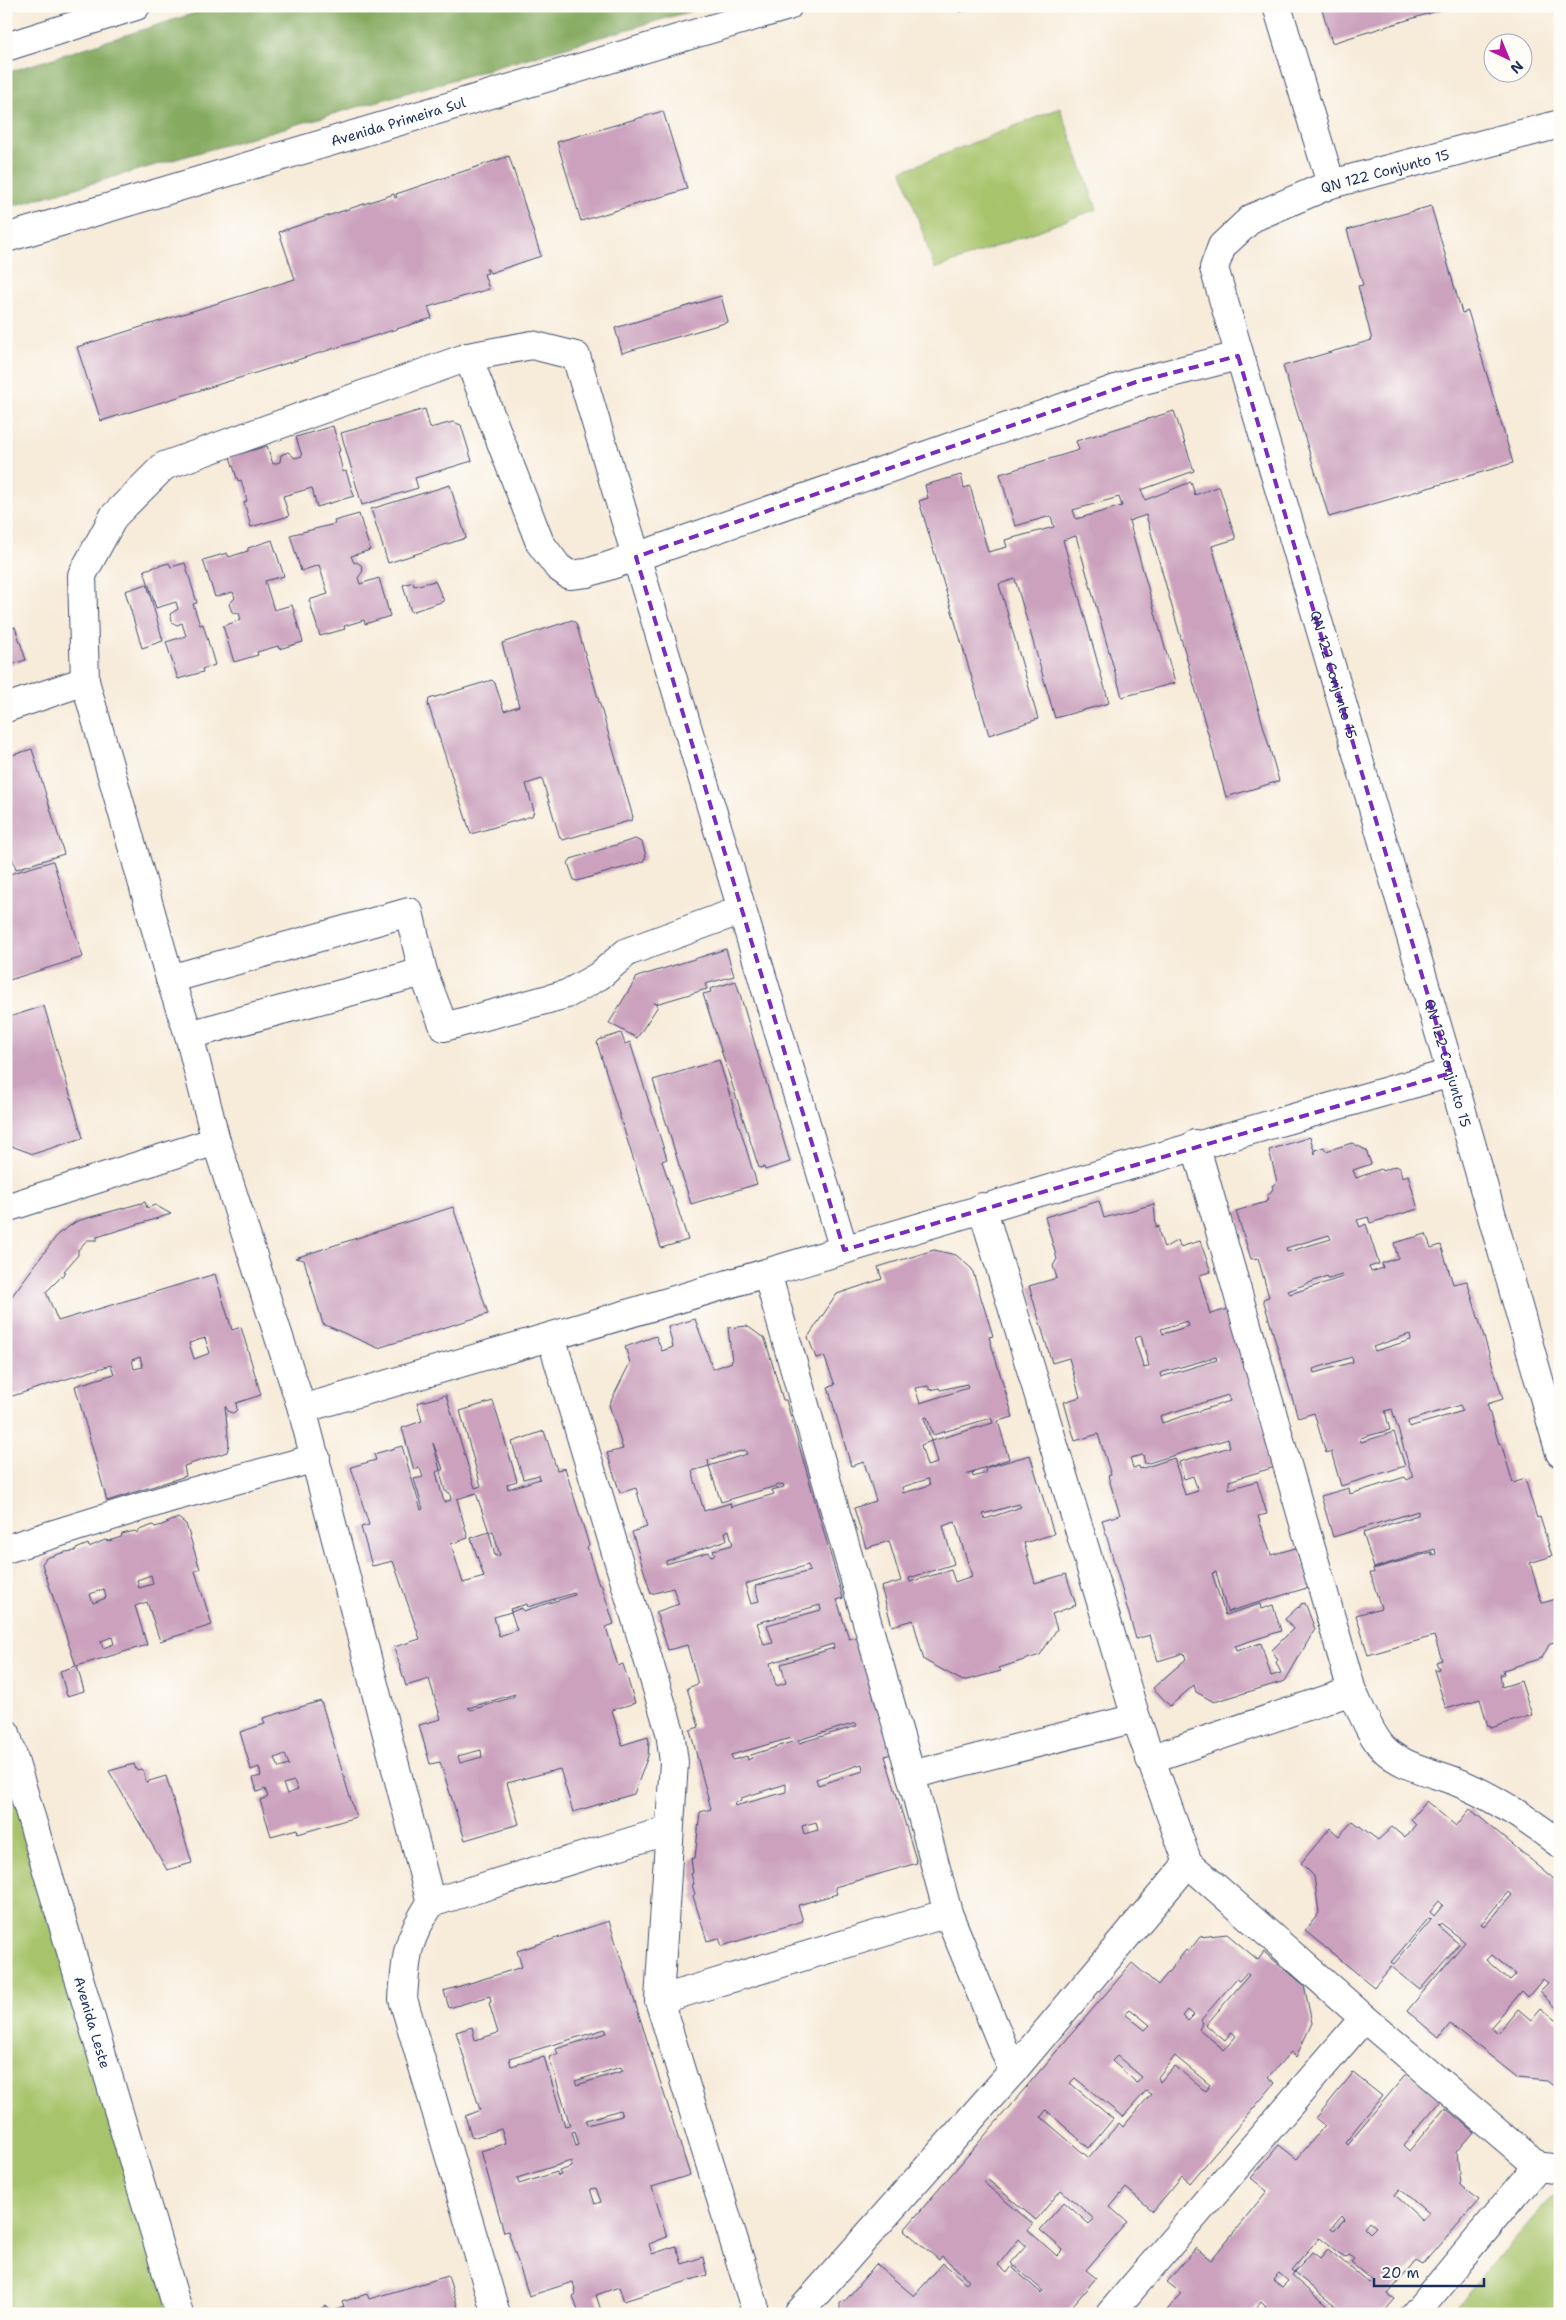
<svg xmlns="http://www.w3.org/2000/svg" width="1566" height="2320" font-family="'Shantell Sans',sans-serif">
  <rect width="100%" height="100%" fill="#fdfcf7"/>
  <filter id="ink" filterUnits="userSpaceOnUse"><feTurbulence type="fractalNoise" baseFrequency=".02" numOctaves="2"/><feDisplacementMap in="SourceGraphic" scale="10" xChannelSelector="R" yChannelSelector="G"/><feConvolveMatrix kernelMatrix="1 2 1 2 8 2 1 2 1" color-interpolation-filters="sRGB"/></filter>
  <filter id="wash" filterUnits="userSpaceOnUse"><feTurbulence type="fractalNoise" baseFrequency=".0096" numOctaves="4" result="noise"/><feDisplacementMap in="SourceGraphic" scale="20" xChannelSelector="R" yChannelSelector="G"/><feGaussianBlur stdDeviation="1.12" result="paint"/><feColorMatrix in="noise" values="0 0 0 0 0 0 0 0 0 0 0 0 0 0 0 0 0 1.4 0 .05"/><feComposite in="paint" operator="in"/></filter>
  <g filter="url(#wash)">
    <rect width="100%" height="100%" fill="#f7ebd9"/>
    <!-- green -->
    <g fill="#a7c46c" stroke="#617a65">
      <path d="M1060,108L1097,209L935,269L902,171Z"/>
      <path d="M6,1743L176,2314H6Z"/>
      <path d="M1552,2196L1560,2200V2314H1450Z"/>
    </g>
    <!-- forest -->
    <path fill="#85aa60" stroke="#506c5f" d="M217,6H709L6,208V73Z"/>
    <g id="blocks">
      <!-- building -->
      <g fill="#cba1bd" fill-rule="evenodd">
        <path d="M958,6H976L977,7L959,12Z"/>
        <path d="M1321,6H1449L1450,7L1332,43Z"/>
        <path d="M663,111L687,189L581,221L557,142Z"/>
        <path d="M509,156L541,256L490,273L488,269H486L488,273L484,274L489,289L428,307L432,318L101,421L77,347L295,279L279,232L394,194L395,198L397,197L396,194Z"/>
        <path d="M1431,206L1462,313L1468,311L1513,463L1329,517L1283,366L1372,340L1358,286L1363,285L1347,230Z"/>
        <path d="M721,296L728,322L622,353L615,328Z"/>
        <path d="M425,409L430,428L453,422L461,425L472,461L415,478L418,488L362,505L341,433Z"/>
        <path d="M1174,411L1194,471L1141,490L1145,500L1191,482L1195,495L1219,486L1236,539L1212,546L1279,781L1226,797L1146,515L1129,521L1175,683L1122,697L1076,536L1063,540L1109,703L1055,718L1015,579L999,584L1038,719L989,735L919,501L928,498L925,485L961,475L964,488L970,486L988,552L1007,547L1005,540L1054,527L1051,516L1015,526L1000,474L1079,450L1076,441ZM1119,497L1122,506L1076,519L1073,510Z"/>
        <path d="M333,426L340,451L338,452L343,472L346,471L354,496L317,507L312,488L283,496L289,516L251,527L244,502L247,501L241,480L238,481L230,457L267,446L273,464L280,462L281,455L288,452L295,458L302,456L296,437Z"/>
        <path d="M450,485L466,538L388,563L371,509Z"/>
        <path d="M359,514L370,550L351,556L354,563L356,562L361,565L363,571L358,578L360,584L379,578L390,616L365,624L364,620L344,626L345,629L320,636L309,600L328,594L319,565L301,571L290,535L335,524L334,521Z"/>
        <path d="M272,540L284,576L265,581L274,610L292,605L303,642L279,649L278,646L257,652L258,655L234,662L223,626L241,620L239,613L232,612L229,604L235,598L233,592L215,597L203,560L227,553L229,557L248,551V548Z"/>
        <path d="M169,563L171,567L185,563L197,603L193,604L200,625L203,624L215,665L202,669L203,672L178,679L166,642L186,636L182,623L177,625L173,623L170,614L178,609L176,602L156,608L144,570Z"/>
        <path d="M435,581L444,601L411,612L403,585L413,582L414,586Z"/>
        <path d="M147,584L163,641L142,648L125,591Z"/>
        <path d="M572,620L576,623L633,817L632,820L563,840L560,838L542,779L526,784L534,811L532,816L471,834L428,704L429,699L492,680L495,683L504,711L519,706L502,643Z"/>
        <path d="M15,627L26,660L6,666V630Z"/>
        <path d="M32,749L64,854L16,869L6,836V757Z"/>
        <path d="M635,839L642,842L646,856L643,862L577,881L574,880L568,863L571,859Z"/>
        <path d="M53,861L83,957L6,981V875Z"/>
        <path d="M726,949L734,976L705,984L707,989L656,1004L654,1003L658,1006L637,1038L609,1023L637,977Z"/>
        <path d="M736,981L790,1162L765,1170L764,1167L759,1168L703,994L711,992L710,989Z"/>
        <path d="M44,1006L83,1138L33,1154L6,1144V1018Z"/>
        <path d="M621,1033L625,1044L630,1042L667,1159L662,1161L688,1240L661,1248L597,1043L599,1040Z"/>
        <path d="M719,1060L757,1184L691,1204L653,1080Z"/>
        <path d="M1310,1137L1315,1154V1150L1324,1147L1326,1151L1352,1143L1366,1150L1371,1164L1353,1170L1356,1178L1381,1169L1382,1171L1396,1166L1400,1168L1402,1178L1408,1175L1418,1209L1370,1223L1368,1217L1357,1220L1360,1227L1366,1224L1379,1264L1369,1267L1371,1272L1383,1268L1382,1263L1398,1258L1394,1243L1426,1234L1431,1248L1441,1245L1453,1284L1467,1281L1503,1399L1487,1404L1499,1444L1501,1443L1513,1483L1525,1479L1537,1518L1540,1517L1552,1556L1530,1563L1542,1603L1560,1598V1641L1550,1643L1542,1658L1503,1670L1504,1674L1500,1675L1502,1687L1521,1681L1532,1715L1491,1728L1490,1725L1488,1726L1480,1699L1446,1709L1434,1670L1439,1669L1436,1662L1442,1660L1434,1636L1368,1655L1356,1615L1381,1608L1371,1576L1370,1573H1374L1373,1569L1432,1552V1555L1436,1554L1435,1549L1374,1568L1363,1533L1418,1515V1511L1333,1537L1321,1496L1349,1488L1350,1494L1405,1477L1407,1480L1413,1477L1410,1469L1392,1409L1385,1411L1390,1430L1360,1438L1361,1442L1394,1432L1405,1466L1341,1486L1331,1451L1326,1453L1314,1413L1298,1418L1263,1299L1269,1297L1258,1258L1251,1259L1236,1211L1266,1202V1201L1268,1200L1267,1196L1273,1189L1272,1186L1277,1182L1269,1150ZM1329,1235L1331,1239L1287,1252L1286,1248ZM1342,1275L1343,1277L1290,1294L1288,1291L1327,1276L1328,1279ZM1410,1334L1411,1340L1375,1351L1373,1347ZM1352,1357L1353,1362L1314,1373L1313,1369ZM1460,1405L1463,1411L1409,1427L1408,1421Z"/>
        <path d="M1099,1201L1104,1218L1154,1204L1156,1227L1159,1226V1232L1164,1248L1178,1240L1180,1247L1200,1241L1211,1272L1199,1275L1210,1314L1229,1309L1275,1467L1229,1481V1489L1257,1481L1267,1514L1258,1516L1271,1555L1299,1547L1310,1587L1227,1612L1216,1572L1212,1573L1225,1615L1260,1604L1261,1609L1273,1605L1281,1631L1235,1646L1236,1651L1261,1643L1271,1676L1281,1673L1276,1662L1278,1660L1272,1650L1293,1629L1285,1619L1298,1607L1299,1608L1301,1604L1305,1603L1315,1629L1285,1681L1214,1702L1196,1692L1194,1685L1170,1706L1153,1688L1186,1659L1184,1653L1158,1661L1150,1635L1136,1639L1102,1520L1120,1515L1108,1476L1111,1475L1098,1434L1075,1441L1064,1402L1080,1397L1069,1358L1052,1363L1029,1286L1057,1278L1053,1266L1057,1259L1045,1217ZM1187,1321L1189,1326L1163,1334L1161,1329ZM1141,1336L1149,1366L1144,1368L1134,1338ZM1216,1357L1217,1360L1161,1377L1160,1373ZM1228,1395L1230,1401L1162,1423L1160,1416ZM1228,1439L1230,1447L1179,1462L1184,1479L1193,1476L1198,1491L1185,1495L1174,1458L1140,1469L1139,1466L1133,1468L1130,1458L1143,1455L1145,1464Z"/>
        <path d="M145,1202L147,1208L155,1205L171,1214L97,1237V1240H87L78,1250V1255L64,1271L66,1272L46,1292L58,1321L215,1274L232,1330L241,1327L261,1395L236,1403L237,1410L233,1413L229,1412L225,1406L229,1445L227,1452L184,1466L186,1476L107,1501L75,1386L114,1374L111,1365L6,1398V1304L58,1234L77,1221ZM205,1338L210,1353L194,1359L189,1343ZM140,1357L143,1367L134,1369L132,1360Z"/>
        <path d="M453,1207L488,1314L378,1348L323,1324L304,1260L295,1258Z"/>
        <path d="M934,1250L956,1255L972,1269L993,1336L989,1337L1013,1417L998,1421L1009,1459L966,1474L975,1471L972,1474L973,1477L986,1473L985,1468L1030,1455L1054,1534L1024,1543L1035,1583L1066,1574L1076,1605L1052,1614L1057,1629L1040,1655L999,1668L1001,1671L963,1681L924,1660L913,1620L892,1626L881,1587L901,1581L889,1541L866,1548L854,1508L876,1501L864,1462L851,1466L828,1387L835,1385L824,1356L816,1358L808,1337L837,1294L882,1279L878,1267ZM967,1384L968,1388L920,1403L915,1388L928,1386L930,1390L939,1388L940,1390ZM927,1417L933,1435L991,1418L993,1423L931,1441L937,1463L927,1466L921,1445L931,1441L924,1418ZM928,1479L930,1485L903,1493L902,1487ZM1019,1504L1021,1507L985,1519L983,1514ZM955,1522L972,1576L955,1582L951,1570L910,1582L909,1578L954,1564L943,1526Z"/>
        <path d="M695,1319L713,1369L732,1362L728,1328L747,1326L765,1339L783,1400H786L843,1598L837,1600L849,1639L857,1637L891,1754L885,1756L917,1863L835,1887L837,1894L798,1905L803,1921L722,1946L719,1938L707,1941L693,1896L695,1894L692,1885L694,1884L691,1874L693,1873L691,1859L695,1858L700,1812L711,1809L690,1730L699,1727L687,1688L698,1684L687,1645L668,1650L656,1612L679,1604L673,1588L651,1594L632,1532L647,1527L636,1488L620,1493L607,1453L623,1449L609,1405L630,1363L625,1347L656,1336L662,1351L673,1347L668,1327ZM745,1450L747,1454L709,1466L721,1502L783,1484L784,1487L772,1490L774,1494L731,1507L730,1503L704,1511L692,1471L709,1466L708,1460ZM729,1530L733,1545L713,1550L715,1555L711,1556L709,1552L666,1564V1561L727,1540L725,1532ZM808,1565L810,1571L755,1586L759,1601L751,1604L745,1584ZM820,1605L821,1610L767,1625L773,1643L764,1645L757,1623ZM833,1644L834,1648L781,1664L786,1683L776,1686L770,1663ZM856,1723L857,1726L799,1743L798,1740ZM791,1738L792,1742L751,1755L752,1758L748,1760L747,1756L733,1760L731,1755ZM862,1764L863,1771L818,1785L816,1779ZM786,1784V1792L735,1806L734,1803L741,1801V1798ZM816,1822L818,1830L804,1834L802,1826Z"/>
        <path d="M446,1395L475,1488L481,1486L460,1411L493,1401L517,1481L507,1484L508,1489L540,1479L539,1475L523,1479L512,1442L544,1431L557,1470L565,1468L589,1545L587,1547L599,1585L601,1584L614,1624L606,1627L618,1666L623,1664L635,1703L612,1710L622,1745L648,1737L649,1742L648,1756L634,1794L573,1812L560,1769L507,1783L519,1824L465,1840L440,1762L430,1764L419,1725L441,1719L429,1679L406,1686L394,1647L420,1639L393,1561L372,1566L361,1527L369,1525L351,1467L376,1460L374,1454L402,1446L421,1510L423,1509L414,1479L423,1477L420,1468L414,1470L402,1428L422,1421L417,1403ZM433,1443L443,1469L440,1471L445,1491L450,1493L451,1500L444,1502L436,1472L440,1470ZM476,1493L489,1532L493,1531L500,1555L495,1556L489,1532L471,1538L484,1577L463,1583L451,1544L468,1538L457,1499ZM574,1593L575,1595L523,1611L522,1608L511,1612L517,1630L499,1636L494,1617L511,1612L510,1609L527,1604L528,1607ZM515,1694L513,1697L471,1710L468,1708ZM481,1750L482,1757L460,1763L458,1756Z"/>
        <path d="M178,1518L186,1524L200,1569L195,1571L212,1625L160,1641L147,1602L135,1606L147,1645L77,1666L84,1691L67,1696L60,1671L76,1666L42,1564L46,1558L65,1552L75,1551L76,1549L88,1544L89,1547L105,1540L109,1541L121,1537L122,1534L135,1531L137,1533L139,1530L153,1525L155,1527L162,1525ZM151,1575L153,1584L139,1588L137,1580ZM104,1589L106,1598L93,1603L90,1594ZM112,1637L114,1644L103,1648L101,1641Z"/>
        <path d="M321,1701L356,1817L298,1834L297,1829L271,1836L260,1800L268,1797L265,1789L257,1792L253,1778L261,1776L259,1767L251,1770L240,1732L265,1724L263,1718ZM285,1754L289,1765L279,1768L275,1758ZM294,1781L298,1790L287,1794L283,1784Z"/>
        <path d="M134,1764L136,1770L141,1769L144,1772L146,1782L166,1776L192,1863L167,1870L109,1771Z"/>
        <path d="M1426,1801L1456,1826L1470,1809L1560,1884V2011L1539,1992L1548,1983L1543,1979L1528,1997L1522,1991L1491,2027L1498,2033L1518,2009L1531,2020L1541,2008L1560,2023V2091L1547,2081L1518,2078L1450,2024L1439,2038L1407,2011L1465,1942L1441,1923L1438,1926L1459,1944L1420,1990L1391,1967L1374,1987L1305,1931L1319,1913L1314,1876L1301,1863L1330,1828L1339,1836L1353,1821L1378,1840L1392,1827L1405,1838L1416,1824L1411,1819ZM1508,1892L1512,1895L1484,1927L1481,1924ZM1439,1901L1443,1905L1434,1916L1430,1912ZM1429,1918L1432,1919L1394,1964L1391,1962ZM1491,1955L1516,1975L1510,1981L1486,1960Z"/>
        <path d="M609,1921L690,2175L652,2187L667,2237L649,2244L652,2254L676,2246L682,2264L703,2257L707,2275L624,2301L619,2287L596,2295L602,2314H579L573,2296L576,2294L573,2282L529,2296L508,2231L504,2232L481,2151L506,2143L501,2129L472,2138L465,2116L480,2110L456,2032L472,2027L475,2040L498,2033L489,2003L491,2002L490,1996L449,2008L444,1991L522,1967L517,1951ZM605,2029L607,2033L556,2049L558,2054L549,2057L570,2125L565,2126L544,2057L511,2066L509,2058ZM621,2067L623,2071L577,2085L575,2081ZM620,2110L622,2116L587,2125L586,2120ZM575,2131L579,2145L576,2146L572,2132ZM571,2161L572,2167L559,2171L561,2175L558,2176L557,2172L519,2184L517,2178ZM596,2188L601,2202L595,2204L590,2189Z"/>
        <path d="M1227,1934L1258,1960L1264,1952L1304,1985L1312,2023L1296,2057L1291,2052L1268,2077L1275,2083L1190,2183L1182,2176L1153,2211L1126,2188L1110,2207L1127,2222L1086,2270L1096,2278L1068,2311L1071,2314H840V2302L845,2301L876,2264L914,2296L943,2263L966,2283L969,2280L942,2256L939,2260L904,2230L1132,1963L1158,1985L1186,1950L1188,1952L1200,1937ZM1246,1973L1249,1975L1206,2025L1225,2041L1232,2032L1236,2036L1224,2050L1199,2029L1203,2023L1201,2020L1236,1979L1239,1981ZM1130,2009L1150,2025L1145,2030L1125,2014ZM1188,2010L1194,2015L1188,2021L1183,2016ZM1117,2056L1142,2077L1137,2083L1112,2061ZM1175,2056L1210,2085L1205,2091L1175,2066L1160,2082L1158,2077ZM1075,2078L1123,2117L1146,2091L1151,2094L1123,2127L1119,2123L1089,2158L1041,2117L1046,2110L1089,2148L1113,2119L1070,2083ZM987,2179L1036,2220L1061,2190L1094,2219L1089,2224L1064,2202L1040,2230L1063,2250L1057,2256L1028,2230L1033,2224L983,2182ZM1019,2239L1026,2246L1011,2263L1013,2265L1007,2273L998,2265ZM1015,2266L1043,2291L1041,2293L1013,2268Z"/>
        <path d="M1408,2072L1441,2100L1403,2145L1409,2151L1445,2108L1474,2132L1457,2152L1460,2184L1479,2200L1423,2265L1416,2261L1388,2294L1395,2299L1382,2314H1344L1294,2272L1292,2276L1336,2314H1260L1266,2307L1261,2302L1251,2314H1164L1181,2293L1167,2282L1196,2248L1211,2260L1267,2191L1251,2178L1279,2145L1297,2159L1325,2125L1316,2118L1353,2073L1382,2096L1345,2142L1347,2144ZM1400,2189L1428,2213L1422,2220L1395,2195ZM1342,2216L1345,2220L1334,2231L1331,2229ZM1369,2221L1376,2227L1370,2233L1364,2227ZM1320,2237L1346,2258L1349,2255L1354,2259L1351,2263L1372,2280L1369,2283L1328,2249L1320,2258L1312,2252L1294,2272L1291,2270ZM1279,2273L1288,2281L1282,2287L1273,2279Z"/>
        <path d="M448,2276L460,2314H317L316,2311L327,2306L332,2311L344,2307L342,2302L367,2294L369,2299Z"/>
      </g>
    </g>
  </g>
  <g filter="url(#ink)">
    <use href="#blocks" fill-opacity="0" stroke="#3c4b70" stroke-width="1"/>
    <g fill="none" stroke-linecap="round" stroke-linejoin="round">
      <defs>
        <g id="minor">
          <path d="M1277,6L1331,184"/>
          <path id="s1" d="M1560,124L1331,184L1252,218L1222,246L1214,268L1451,1073L1560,1453"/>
          <path d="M468,357L540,543L558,567L569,575L587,573L636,557L1136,382L1238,356"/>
          <path d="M6,708L85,681"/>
          <path d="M170,979L409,912L423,972L444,1027L567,994L599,976L627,952L742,910"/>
          <path d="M189,1035L423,972"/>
          <path d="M1195,1144L1352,1691C1361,1709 1369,1733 1383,1748C1402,1768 1437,1773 1462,1784C1497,1799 1530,1821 1560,1844"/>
          <path d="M6,1208L216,1141"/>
          <path d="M767,1273L911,1775L948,1913L1013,2071"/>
          <path d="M551,1337L670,1732L674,1762L659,2000L754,2305"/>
          <path d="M302,1409L216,1141L189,1035L170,979L85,681L82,575L114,516L164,466L468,357L532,345L576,356L844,1250"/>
          <path d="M6,1549L173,1497L316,1458"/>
          <path d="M1150,1759L1352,1691"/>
          <path d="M911,1775L1136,1718"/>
          <path d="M1188,1863L1364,2018L1538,2166L1560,2169"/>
          <path d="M431,1903L669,1830"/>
          <path d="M659,2000L948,1913"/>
          <path d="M496,2314L403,1999C406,1955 406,1941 431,1903L302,1409C685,1299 1067,1181 1451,1073"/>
          <path d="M798,2314L1013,2071L1188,1863L1136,1718L982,1207"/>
          <path d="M1110,2314L1364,2018"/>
          <path d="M1415,2314L1538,2166"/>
        </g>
        <g id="major">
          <path d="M6,47L136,6"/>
          <path id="s2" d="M6,238L788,6"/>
          <path id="s3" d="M6,1733L179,2314"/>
        </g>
      </defs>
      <!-- minor casing -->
      <use href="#minor" stroke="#3c4b70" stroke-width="30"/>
      <!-- major casing -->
      <use href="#major" stroke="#3c4b70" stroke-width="30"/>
      <!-- minor -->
      <use href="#minor" stroke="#fff" stroke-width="28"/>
      <!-- major -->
      <use href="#major" stroke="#fff" stroke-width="28"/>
    </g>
  </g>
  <!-- marked area -->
  <path fill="none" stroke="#7b2cbf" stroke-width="4" stroke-dasharray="10 6" stroke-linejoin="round" d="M1238,356L1451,1073L844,1250L636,557L1136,382Z"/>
  <g text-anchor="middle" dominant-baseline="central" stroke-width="4" stroke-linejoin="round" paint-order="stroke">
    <!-- street labels -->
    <g font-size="14" fill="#1b2f5e" stroke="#fdfcf7">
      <text stroke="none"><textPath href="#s2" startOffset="409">Avenida Primeira Sul</textPath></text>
      <text transform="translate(1385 171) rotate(-15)">QN 122 Conjunto 15</text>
      <text stroke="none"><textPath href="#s1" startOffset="811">QN 122 Conjunto 15</textPath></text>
      <text stroke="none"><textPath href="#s1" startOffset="1216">QN 122 Conjunto 15</textPath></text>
      <text stroke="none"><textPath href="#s3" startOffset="302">Avenida Leste</textPath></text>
    </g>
  </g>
  <!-- margin -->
  <rect width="1566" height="2320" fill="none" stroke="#fdfcf7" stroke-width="25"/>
  <!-- north arrow -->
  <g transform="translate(1508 58) rotate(136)"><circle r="24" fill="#fdfcf7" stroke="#a3aaba"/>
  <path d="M0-4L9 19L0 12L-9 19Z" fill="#b5179e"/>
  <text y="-8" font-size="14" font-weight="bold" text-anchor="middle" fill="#1b2f5e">N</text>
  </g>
  <!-- scale -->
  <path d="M1374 2278v8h110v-8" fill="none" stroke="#1b2f5e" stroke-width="2.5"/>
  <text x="1381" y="2278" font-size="15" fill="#1b2f5e" stroke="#fdfcf7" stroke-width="4" paint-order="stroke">20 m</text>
</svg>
